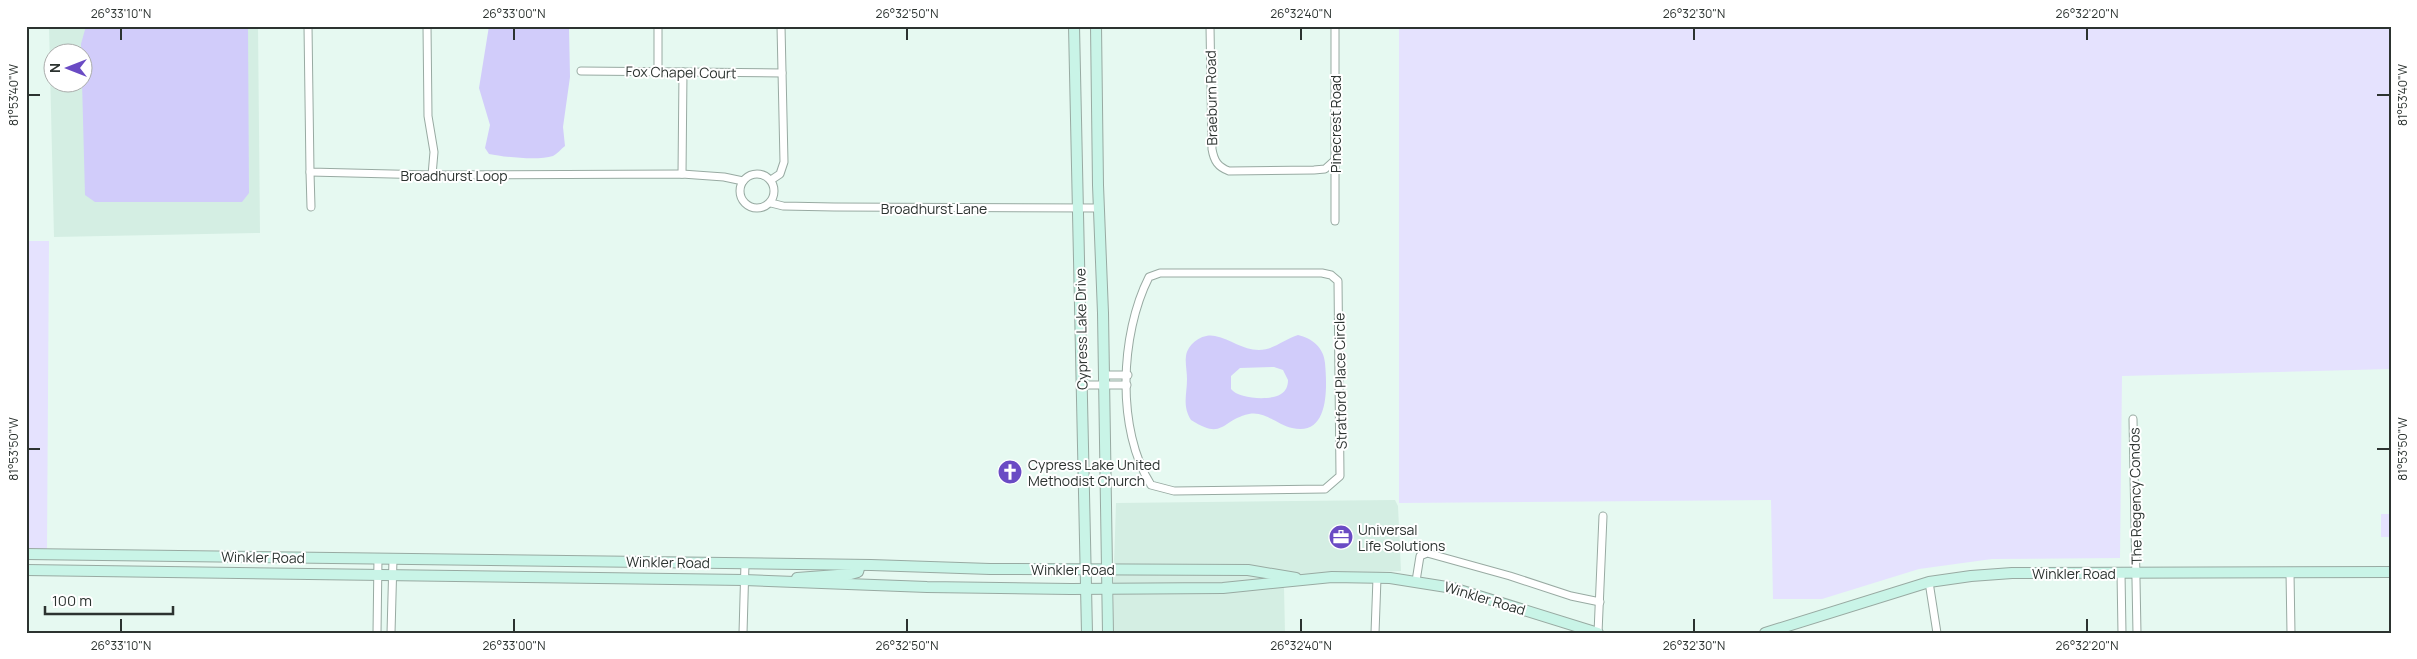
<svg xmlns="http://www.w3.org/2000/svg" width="2417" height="659" font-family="Manrope,sans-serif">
  <rect width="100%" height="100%" fill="#e6f9f1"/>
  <!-- built -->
  <g fill="#d4eee3" fill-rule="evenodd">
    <path d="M49,26H258L260,233L54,237ZM52,52H82V82H52Z"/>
    <path d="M1395,500L1398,506L1401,571L1306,575L1256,566L1114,565L1116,503Z"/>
    <path d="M1114,574L1255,575L1277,579L1223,583L1114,584Z"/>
    <path d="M1284,587L1285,633H1114V593H1219Z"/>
  </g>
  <!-- green -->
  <g fill="#e5e2fe">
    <path d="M1399,26H2391V369L2122,376L2120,558L1992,559L1919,569L1822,599H1773L1771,500L1399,503Z"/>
    <path d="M26,241H49L47,549H26Z"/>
    <rect x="2381" y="514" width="10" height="23"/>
  </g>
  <!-- water -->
  <g fill="#d1ccfa" fill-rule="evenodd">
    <path d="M86,26H248L249,193L242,202H95L85,195L81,44Z"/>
    <path d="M489,26H569L570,77L563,127L565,146C561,149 557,154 553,156C538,161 504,157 489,154L485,148L490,125L479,88Z"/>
    <path d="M1298,335C1312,338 1324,348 1325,363C1327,386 1330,437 1292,428C1277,425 1266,411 1249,414C1221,420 1224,441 1191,420C1182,405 1187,395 1187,379C1187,371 1185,363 1186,356C1188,343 1203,333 1215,336C1231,339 1242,350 1259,350C1273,350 1285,339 1298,335ZM1274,367L1283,370L1288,380C1288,386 1286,391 1281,394C1271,401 1238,399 1231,389V376L1240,368Z"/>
  </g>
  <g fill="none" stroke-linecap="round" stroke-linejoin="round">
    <defs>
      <g id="street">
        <path d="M308,26L310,172L432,175L682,174L724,177L743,181"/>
        <path d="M427,26L428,116L434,152L432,175"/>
        <path d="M1210,26L1212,149C1214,161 1218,167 1229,171L1314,170L1325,169L1335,160"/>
        <path d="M1335,26V221"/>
        <path d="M581,71L782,73"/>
        <path d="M658,71V26"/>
        <path d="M310,172L311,207"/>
        <circle cx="757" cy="191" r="17"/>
        <path d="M682,174L683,72"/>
        <path d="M771,180L780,174L784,162L781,26"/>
        <path d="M771,203L783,206L834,207L1099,208"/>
        <path d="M1160,273H1322L1331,275L1338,281L1340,476L1325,489L1174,491L1151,485C1116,430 1120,334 1149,277Z"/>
        <path d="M1104,375H1128"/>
        <path d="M1083,385H1127"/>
        <path d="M2133,419L2137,633"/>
        <path d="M2121,573L2122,633"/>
        <path d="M2290,573L2291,633"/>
        <path d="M1416,581L1420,556L1427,553L1510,576L1571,596L1600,602"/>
        <path d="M1929,582L1937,633"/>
        <path d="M377,633L378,558"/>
        <path d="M391,633L393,559"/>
        <path d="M743,633L745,563"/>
        <path d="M1375,633L1377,578"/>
        <path d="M1598,633L1603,516"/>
      </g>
      <g id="secondary">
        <path d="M1074,26L1087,633"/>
        <path d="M1096,26L1098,185L1103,313L1108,633"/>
        <path d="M26,554L871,565L990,569L1248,570L1296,578"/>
        <path d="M26,570L744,580L927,587L1071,589L1223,588L1332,577L1390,578L1453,588L1598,633"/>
        <path d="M797,578L851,574L858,572L860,565"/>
        <path d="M1765,633L1929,582L1971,576L2012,573L2391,572"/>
      </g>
    </defs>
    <!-- street casing -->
    <use href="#street" stroke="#98aaa2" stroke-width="9"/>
    <!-- secondary casing -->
    <use href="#secondary" stroke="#98aaa2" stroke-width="12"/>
    <!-- street -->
    <use href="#street" stroke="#fff" stroke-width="7"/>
    <!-- secondary -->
    <use href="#secondary" stroke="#c9f4e7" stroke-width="10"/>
  </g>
  <!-- ticks -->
  <path fill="none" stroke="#2c3330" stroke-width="2" d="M121,28V40M514,28V40M907,28V40M1301,28V40M1694,28V40M2087,28V40M28,95H40M2377,95H2390M28,449H40M2377,449H2390M121,619V632M514,619V632M907,619V632M1301,619V632M1694,619V632M2087,619V632"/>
  <!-- icons -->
  <defs>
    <symbol id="church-disc" viewBox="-11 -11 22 22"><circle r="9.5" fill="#6a4bc4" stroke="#fff"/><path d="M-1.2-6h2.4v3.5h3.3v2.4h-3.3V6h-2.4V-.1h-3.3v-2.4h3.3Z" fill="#fff"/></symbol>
    <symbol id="office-disc" viewBox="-11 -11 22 22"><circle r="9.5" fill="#6a4bc4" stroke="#fff"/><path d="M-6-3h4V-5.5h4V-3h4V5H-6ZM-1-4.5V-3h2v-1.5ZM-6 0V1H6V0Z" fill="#fff"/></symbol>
  </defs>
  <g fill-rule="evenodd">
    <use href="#church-disc" x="996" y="458" width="28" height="28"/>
    <use href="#office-disc" x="1327" y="523" width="28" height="28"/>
  </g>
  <g text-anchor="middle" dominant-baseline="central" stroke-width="4" stroke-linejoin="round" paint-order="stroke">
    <!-- street labels -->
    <g font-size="14" fill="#2c3330" stroke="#fff">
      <text transform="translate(681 72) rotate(1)">Fox Chapel Court</text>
      <text transform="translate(1211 98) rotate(-91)">Braeburn Road</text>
      <text transform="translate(1335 124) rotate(-90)">Pinecrest Road</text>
      <text x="454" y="175">Broadhurst Loop</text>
      <text x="934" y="208">Broadhurst Lane</text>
      <text transform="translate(1081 329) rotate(-91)">Cypress Lake Drive</text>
      <text transform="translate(1340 381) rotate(-91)">Stratford Place Circle</text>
      <text transform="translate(2135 496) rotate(-91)">The Regency Condos</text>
      <text transform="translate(263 557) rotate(1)">Winkler Road</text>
      <text transform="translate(668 562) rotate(1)">Winkler Road</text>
      <text x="1073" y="569">Winkler Road</text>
      <text x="2074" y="573">Winkler Road</text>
      <text transform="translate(1485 598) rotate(17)">Winkler Road</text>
    </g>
    <!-- poi labels -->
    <g font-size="14" fill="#2c3330" stroke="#fff" text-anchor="start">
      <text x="1028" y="464">Cypress Lake United<tspan x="1028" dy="16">Methodist Church</tspan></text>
      <text x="1358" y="529">Universal<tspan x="1358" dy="16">Life Solutions</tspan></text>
    </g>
  </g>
  <!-- border -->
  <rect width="2417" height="659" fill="none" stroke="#ffffff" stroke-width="55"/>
  <!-- north arrow -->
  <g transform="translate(68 68) rotate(270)"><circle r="24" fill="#ffffff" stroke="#abadac"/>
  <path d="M0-4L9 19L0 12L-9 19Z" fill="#6a4bc4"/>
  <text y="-8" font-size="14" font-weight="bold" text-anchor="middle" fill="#2c3330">N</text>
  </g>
  <!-- scale -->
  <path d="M45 606v8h128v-8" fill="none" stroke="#2c3330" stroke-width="2.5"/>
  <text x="52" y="606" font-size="15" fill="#2c3330" stroke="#ffffff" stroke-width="4" paint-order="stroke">100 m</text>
  <rect x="28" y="28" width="2362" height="604" fill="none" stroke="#2c3330" stroke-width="2"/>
  <g font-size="12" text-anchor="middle" fill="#2c3330">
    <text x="121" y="18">26°33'10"N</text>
    <text x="514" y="18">26°33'00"N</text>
    <text x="907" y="18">26°32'50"N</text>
    <text x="1301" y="18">26°32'40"N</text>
    <text x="1694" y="18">26°32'30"N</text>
    <text x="2087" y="18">26°32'20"N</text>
    <text transform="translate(2403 95) rotate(-90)" y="4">81°53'40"W</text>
    <text transform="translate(14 95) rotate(-90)" y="4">81°53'40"W</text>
    <text transform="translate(2403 449) rotate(-90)" y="4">81°53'50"W</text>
    <text transform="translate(14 449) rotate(-90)" y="4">81°53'50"W</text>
    <text x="121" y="650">26°33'10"N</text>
    <text x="514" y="650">26°33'00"N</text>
    <text x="907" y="650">26°32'50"N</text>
    <text x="1301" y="650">26°32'40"N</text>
    <text x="1694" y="650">26°32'30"N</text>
    <text x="2087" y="650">26°32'20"N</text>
  </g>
</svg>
